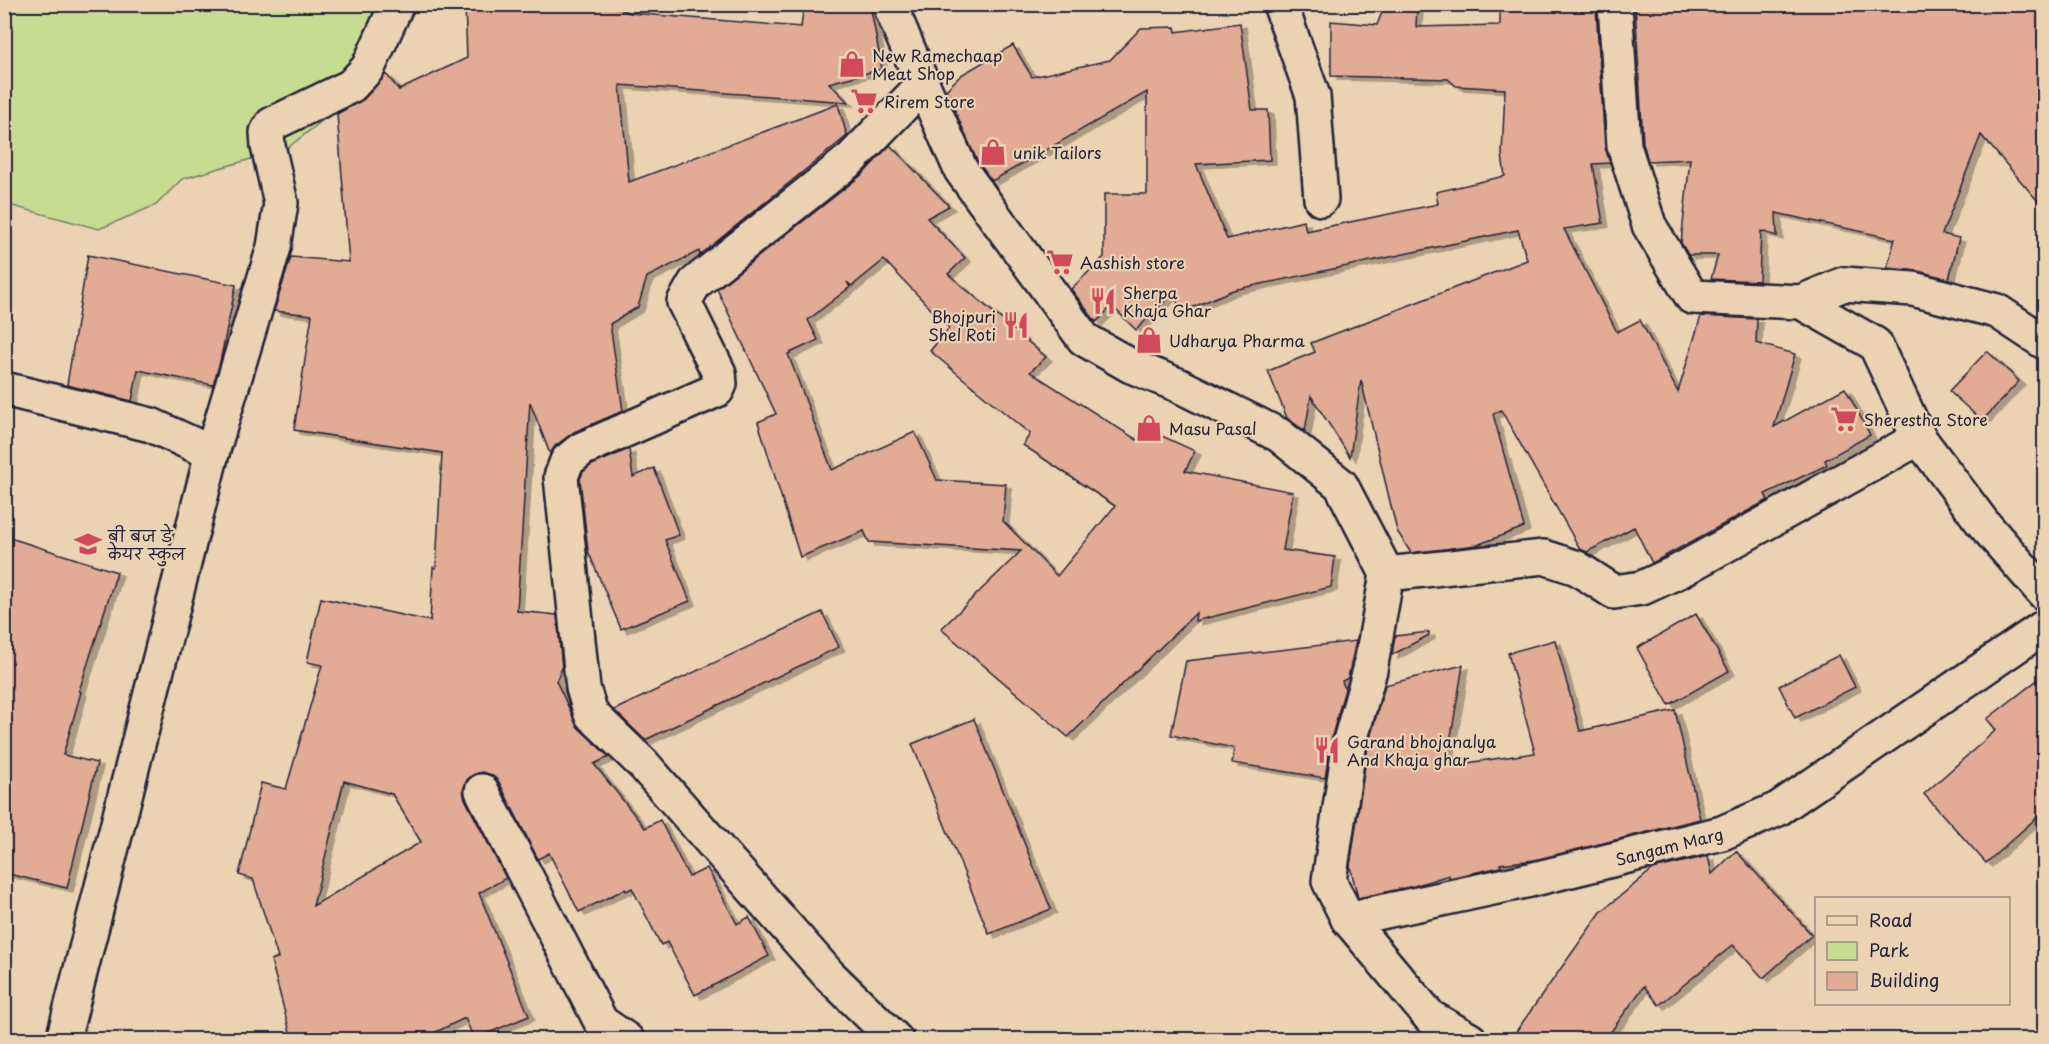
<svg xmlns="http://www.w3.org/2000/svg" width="2049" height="1044" font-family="'Playpen Sans','Playpen Sans Deva',sans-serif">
  <defs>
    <filter id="shadow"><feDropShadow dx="6" dy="4" stdDeviation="0" flood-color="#0004"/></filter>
  </defs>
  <rect width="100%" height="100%" fill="#ebd2b3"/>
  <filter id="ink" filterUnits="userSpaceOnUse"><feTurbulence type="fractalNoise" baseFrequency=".0167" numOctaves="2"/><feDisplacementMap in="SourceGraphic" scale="12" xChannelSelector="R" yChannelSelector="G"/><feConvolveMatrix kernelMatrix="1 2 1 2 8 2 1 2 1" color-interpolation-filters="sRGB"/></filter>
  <g filter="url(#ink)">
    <!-- green -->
    <path fill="#c7dc91" stroke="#747f66" stroke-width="1.5" d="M4,5H403L327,117L286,149L182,179L156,205L99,229L5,204Z"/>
    <!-- building -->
    <g fill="#e1ab95" stroke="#22223b" stroke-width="1.5" fill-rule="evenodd" filter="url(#shadow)">
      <path d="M465,4H608L630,13L801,27L804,4H870L882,69L829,83L848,102L620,85L629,182L838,104L847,136L700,255L699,251L647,277L638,307L610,324L623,411L574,432L555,446L550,454L530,402L517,611L557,615L562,668L556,681L578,727L609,757L594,764L645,828L660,820L689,877L707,868L737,924L749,917L769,956L695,995L667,942L661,945L632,888L626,891L625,889L579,912L549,853L538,859L499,782L492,775L482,772L473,775L467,780L463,790L465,799L506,878L479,893L529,1016L474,1039L465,1018L419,1040H292L271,960L278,958L253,879L239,875L261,783L286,789L322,665L307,662L321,598L430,621L433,567L436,568L442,453L294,430L312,315L274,311L291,257L349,262L337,114L364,99L386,74L399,90L467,58ZM344,781L392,794L421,842L313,906Z"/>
      <path d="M1500,4H1575L1596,8L1605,147L1610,163L1593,164L1603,223L1564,229L1617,332L1640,320L1678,392L1701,316L1757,319L1756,343L1795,354L1774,427L1845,388L1870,435L1825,460L1827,465L1765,494L1768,500L1652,563L1634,527L1587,552L1580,549L1501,410L1493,414L1524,527L1477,545L1411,553L1397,531L1361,380L1350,457L1311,396L1305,431L1287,418L1268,371L1315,352L1311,343L1527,260L1518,230L1233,290L1182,312L1173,293L1136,330L1112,306L1096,322L1071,289L1104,257V194H1147V92L992,181L977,161L946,90L961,75L1013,45L1032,77L1110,60L1141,28L1175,27L1176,32L1240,23L1252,110H1268L1270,160L1196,164L1227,239L1304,221L1306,231L1438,204L1436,192L1505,176L1502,155L1505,89L1456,86L1448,79L1331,76V21L1377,25L1385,5L1417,6L1416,27L1500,25Z"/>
      <path d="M1635,4H2044V208L1981,135L1942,234L1959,238L1949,279L1918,271L1887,268L1895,239L1776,213L1777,236L1761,231L1759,281L1711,279L1718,255H1688L1681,243L1690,159L1648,161L1643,143Z"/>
      <path d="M890,145L949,206L927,218L965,258L948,274L1046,357L1030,372L1137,440L1142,427L1195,451L1185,471L1293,492L1283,550L1335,557L1331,587L1195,621L1196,613L1068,737L941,629L1021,551L869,542L864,531L800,557L758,422L776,414L717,289L863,174ZM884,260L949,328L930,351L1030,434L1023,445L1115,506L1057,576L1003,521L1006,484L937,480L915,432L832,470L788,354L818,340L808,320L850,287L847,282L852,286Z"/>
      <path d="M88,255L236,285L220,362L213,385L138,370L132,401L67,385Z"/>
      <path d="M1987,351L2019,381L1982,421L1949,391Z"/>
      <path d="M629,449L633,477L654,468L679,535L665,540L690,601L621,629L588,551L580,479L583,472L592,465Z"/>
      <path d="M4,536L117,572L79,691L81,692L63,755L97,763L67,888L4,873Z"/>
      <path d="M822,612L839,647L645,740L614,710Z"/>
      <path d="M1696,614L1729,671L1669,705L1637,648Z"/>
      <path d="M1429,632V635L1392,655L1395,636Z"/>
      <path d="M1555,640L1580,731L1675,710L1700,819L1535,860L1500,864L1501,867L1449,878V875L1414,886L1358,898L1350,866L1368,745L1385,685L1463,665L1446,766L1535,753L1508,653Z"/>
      <path d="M1356,641L1348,678L1342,681L1345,689L1332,736L1325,778L1232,763L1234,748L1171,735L1186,661Z"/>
      <path d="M1839,655L1855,687L1795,718L1779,686Z"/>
      <path d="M2044,675V811L1986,863L1924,794L1996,730L1987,719Z"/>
      <path d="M974,719L1051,909L989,934L912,744Z"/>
      <path d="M1736,851L1812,935L1763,978L1733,945L1659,1005L1644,986L1605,1040H1510L1601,912L1653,869L1708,856L1712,874Z"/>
    </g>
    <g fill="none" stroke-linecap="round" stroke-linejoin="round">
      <defs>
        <g id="street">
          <path d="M894,4L892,10L923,85L961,170L1084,339L1131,366L1178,385L1279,435L1341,485L1387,574L1370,670L1350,741L1329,881L1348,919L1430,1017L1470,1040"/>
          <path d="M1280,4L1313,96L1321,199"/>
          <path d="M1615,4L1624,146L1649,225L1692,297L1801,302L1875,344L1919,438L1982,522L2044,593"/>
          <path d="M1801,302L1844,284L1913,289L1997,311L2044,342"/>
          <path d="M4,389L151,425L212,453L63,1040"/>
          <path d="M212,453L274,247L281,203L268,146L267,132L272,124L351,86L368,68L397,4"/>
          <path d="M1387,574L1544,557L1577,568L1614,592L1642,588L1679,571L1919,438"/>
          <path d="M482,791L601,1022L627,1040"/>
          <path d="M1348,919L1530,880L1722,833L1778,809L2044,627"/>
          <path d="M896,1040L829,975L643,764L591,714L583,688L561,477L567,461L582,449L717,390L720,384L719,373L684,302L695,283L851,159L923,85"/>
        </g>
      </defs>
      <!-- street casing -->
      <use href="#street" stroke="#22223b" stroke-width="38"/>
      <!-- street -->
      <use href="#street" stroke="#ebd2b3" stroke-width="33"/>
    </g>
  </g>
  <!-- icons -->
  <defs>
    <symbol id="shop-bare" viewBox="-9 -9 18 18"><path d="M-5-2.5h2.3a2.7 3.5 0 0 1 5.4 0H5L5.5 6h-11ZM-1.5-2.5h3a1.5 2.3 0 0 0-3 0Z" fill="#d1495b" stroke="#ebd2b3" stroke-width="2.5" paint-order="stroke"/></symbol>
    <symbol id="supermarket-bare" viewBox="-9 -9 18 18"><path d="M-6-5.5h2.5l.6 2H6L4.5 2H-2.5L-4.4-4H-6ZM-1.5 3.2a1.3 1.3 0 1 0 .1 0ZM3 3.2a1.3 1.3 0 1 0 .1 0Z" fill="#d1495b" stroke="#ebd2b3" stroke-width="2.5" paint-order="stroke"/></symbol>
    <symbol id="restaurant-bare" viewBox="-9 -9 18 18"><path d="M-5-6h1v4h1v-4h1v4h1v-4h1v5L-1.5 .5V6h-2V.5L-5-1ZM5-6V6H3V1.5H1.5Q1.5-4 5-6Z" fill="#d1495b" stroke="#ebd2b3" stroke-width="2.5" paint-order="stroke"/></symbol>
    <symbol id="school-bare" viewBox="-9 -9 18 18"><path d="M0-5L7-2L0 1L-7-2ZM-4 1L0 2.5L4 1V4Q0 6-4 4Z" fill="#d1495b" stroke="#ebd2b3" stroke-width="2.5" paint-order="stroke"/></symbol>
  </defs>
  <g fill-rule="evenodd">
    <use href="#shop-bare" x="833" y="45" width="38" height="38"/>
    <use href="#supermarket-bare" x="845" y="82" width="38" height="38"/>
    <use href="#shop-bare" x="974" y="133" width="38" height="38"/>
    <use href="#supermarket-bare" x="1041" y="243" width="38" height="38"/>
    <use href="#restaurant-bare" x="1084" y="282" width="38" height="38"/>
    <use href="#restaurant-bare" x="997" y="306" width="38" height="38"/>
    <use href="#shop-bare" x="1130" y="321" width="38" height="38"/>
    <use href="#supermarket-bare" x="1825" y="400" width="38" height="38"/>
    <use href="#shop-bare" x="1130" y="409" width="38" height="38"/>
    <use href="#school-bare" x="69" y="525" width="38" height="38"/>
    <use href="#restaurant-bare" x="1308" y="731" width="38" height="38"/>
  </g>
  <g text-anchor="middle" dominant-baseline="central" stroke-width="4.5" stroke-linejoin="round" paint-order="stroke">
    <!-- poi labels -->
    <g font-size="16" fill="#22223b" stroke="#ebd2b3" text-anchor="start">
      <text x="872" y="55">New Ramechaap<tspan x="872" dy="18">Meat Shop</tspan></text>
      <text x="884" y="101">Rirem Store</text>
      <text x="1013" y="152">unik Tailors</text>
      <text x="1080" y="262">Aashish store</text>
      <text x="1123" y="292">Sherpa<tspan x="1123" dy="18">Khaja Ghar</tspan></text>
      <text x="996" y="316" text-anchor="end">Bhojpuri<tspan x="996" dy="18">Shel Roti</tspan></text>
      <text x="1169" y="340">Udharya Pharma</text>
      <text x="1864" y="419">Sherestha Store</text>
      <text x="1169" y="428">Masu Pasal</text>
      <text x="108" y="535">बी बज डे<tspan x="108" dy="18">केयर स्कुल</tspan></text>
      <text x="1347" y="741">Garand bhojanalya<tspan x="1347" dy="18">And Khaja ghar</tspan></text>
    </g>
    <!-- street labels -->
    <g font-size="16" fill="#22223b" stroke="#ebd2b3">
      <text transform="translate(1669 846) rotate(-14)">Sangam Marg</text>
    </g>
  </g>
  <!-- margin -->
  <rect width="2049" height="1044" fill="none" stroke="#ebd2b3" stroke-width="24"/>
  <rect x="12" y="12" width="2025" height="1020" fill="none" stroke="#22223b" stroke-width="2" filter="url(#ink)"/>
  <!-- legend -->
  <rect x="1815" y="897" width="195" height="108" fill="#ebd2b3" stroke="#9b8c83" stroke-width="1.5"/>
  <rect x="1827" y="916" width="30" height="9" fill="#ebd2b3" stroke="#9b8c83" stroke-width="1.5"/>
  <text x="1869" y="927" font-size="18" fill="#22223b">Road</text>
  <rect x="1827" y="942" width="30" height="18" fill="#c7dc91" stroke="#9b8c83" stroke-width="1.5"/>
  <text x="1869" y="957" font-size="18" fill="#22223b">Park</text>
  <rect x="1827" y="972" width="30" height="18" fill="#e1ab95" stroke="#9b8c83" stroke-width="1.5"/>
  <text x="1869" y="987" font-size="18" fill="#22223b">Building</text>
</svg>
